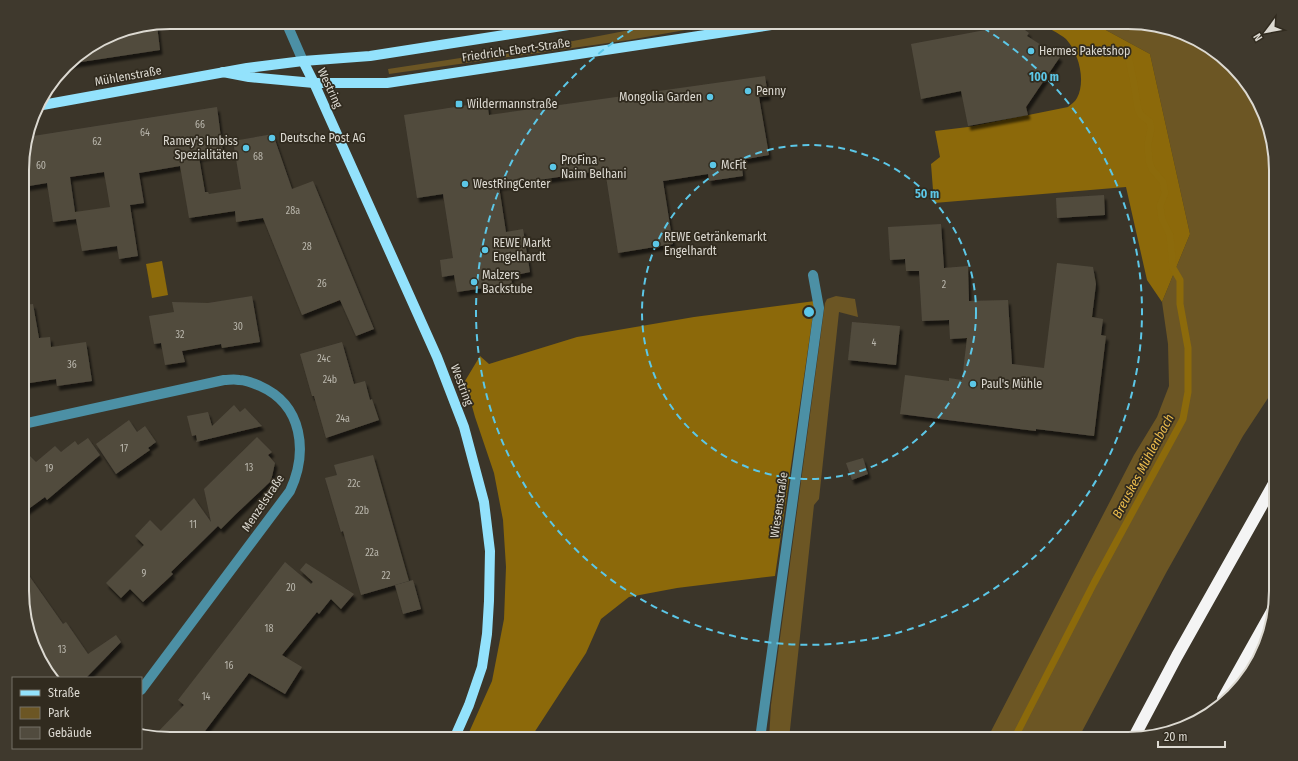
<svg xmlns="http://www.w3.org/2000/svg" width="1298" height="761" font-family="'Fira Sans Condensed',sans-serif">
  <defs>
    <filter id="shadow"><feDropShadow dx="2.5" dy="4.5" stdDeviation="1" flood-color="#0009"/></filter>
  </defs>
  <rect width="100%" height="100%" fill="#3b3529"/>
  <!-- green -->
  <g fill="#6c5624">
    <path d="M329,22H388L345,28Z"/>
    <path d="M671,22H730L629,40L389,74L388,69L573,41Z"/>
    <path d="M1091,22H1129L1167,27L1202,42L1256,96L1276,160V386L1243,436L1166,573L1078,739H987L1134,455L1157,417L1169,386L1168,344L1162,302L1190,234L1150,54Z"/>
    <path d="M836,296L855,299L858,317L839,312L819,499L814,505L789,739H769L771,705L825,303L827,299Z"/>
  </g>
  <!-- forest -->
  <g fill="#8c690a">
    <path d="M1039,22H1091L1150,54L1190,234L1162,302L1147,280L1126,187L934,203L931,164L940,157L935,131L968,127L1068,107C1071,104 1075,102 1077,98C1086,81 1079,53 1066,39C1059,33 1047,28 1039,22Z"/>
    <path d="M815,301L775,576L677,588L629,597L601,619L586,653L530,739H466L492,681L504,619L506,567L503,520L494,473L475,417L465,381L480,356L489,364L577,337L694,317Z"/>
  </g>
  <!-- water -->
  <path fill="#8c6a0b" d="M162,261L168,295L152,298L146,264Z"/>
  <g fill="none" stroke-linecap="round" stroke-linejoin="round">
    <!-- stream -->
    <path stroke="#8c6a0b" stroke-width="7" d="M1014,739L1094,583L1183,419L1188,392V348L1180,304V280L1173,268L1170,235L1162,219L1160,206L1165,193L1163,182L1152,169L1149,161L1148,144L1151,129L1150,122L1141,115L1138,109L1134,84L1127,50"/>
  </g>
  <!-- building -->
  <g fill="#514b3e" fill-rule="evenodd" filter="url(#shadow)">
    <path d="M1017,24L1029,33L1027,36L1060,57L1026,107L1028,115L968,126L961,91L921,99L911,44Z"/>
    <path d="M157,25L160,50L68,64L72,59L113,33Z"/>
    <path d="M765,76L768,96L759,97L769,155L741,160L743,176L709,181L708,174L663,181L673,244L618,253L605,170L499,186L506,232L523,229L530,272L511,276L512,284L457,292L454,275L442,277L440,260L453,258L443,194L417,198L404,115L487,102L489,115Z"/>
    <path d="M217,107L223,153L199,157L205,192H208L209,194L241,189L233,141L273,134L292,189L313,181L374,329L356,336L340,300L302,315L263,218L236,222L235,211L189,218L180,166L139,173L144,203L130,205L138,256L119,259L117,246L82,251L76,219L53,222L47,183L23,187V151L27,137ZM104,172L110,207L75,212L70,177Z"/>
    <path d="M1104,195L1105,215L1057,218L1056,198Z"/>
    <path d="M941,224L944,268L968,266L969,301L1008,300L1012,364L1044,368L1057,263L1093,267L1096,284L1092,317L1103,319L1101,335L1106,336L1094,436L1036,429V431L900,414L905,375L949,381V378L962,380L967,338L950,339L949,320L922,321L919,271H906L905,259L890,260L888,227Z"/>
    <path d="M252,296L260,342L222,348L221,344L182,351L185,362L165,365L161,343L154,344L149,316L174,312L172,302L208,303Z"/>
    <path d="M33,304L39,338L50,337L51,347L86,342L92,381L57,386L56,379L23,384V305Z"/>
    <path d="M852,322L900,326L896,365L848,360Z"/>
    <path d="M342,342L354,384L365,381L370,400L372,399L379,420L326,438L314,396H312L300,354Z"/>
    <path d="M234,405L240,412L245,408L262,426L196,442L197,440L196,435L192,436L187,416L208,412L212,426Z"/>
    <path d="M129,420L137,432L145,426L156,442L148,448L150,450L116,474L96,444Z"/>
    <path d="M257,437L272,452L268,455L275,463L271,481L235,515L221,529L218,526L171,572L173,574L143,602L130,589L121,598L106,583L144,545L135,536L150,520L161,531L194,498L211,522L204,489Z"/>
    <path d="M88,438L100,455L47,500L45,497L23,513V449L36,462L55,446L61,452L75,441L78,445Z"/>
    <path d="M373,455L409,581L361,595L343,531L341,532L325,478L337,475L334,465Z"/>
    <path d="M863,458L868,474L852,480L846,463Z"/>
    <path d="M285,562L311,584L313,582L300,570L306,563L354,594L341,609L331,599L319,614L317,612L282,655L302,667L285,694L249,673L199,739H169L153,737L184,705L178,700Z"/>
    <path d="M23,567L63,624L66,622L88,654L116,635L121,642L86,678H59L37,646L23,610Z"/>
    <path d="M413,580L421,609L403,614L395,585Z"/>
  </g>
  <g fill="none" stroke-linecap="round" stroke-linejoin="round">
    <!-- minor -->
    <g stroke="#4c90a5" stroke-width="10">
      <path d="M286,22L303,61"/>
      <path d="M23,424L224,380C229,380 234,379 239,380C247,380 253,383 260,386C303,405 308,452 290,491L141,690"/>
      <path d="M760,739L819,308L813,275"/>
    </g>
    <!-- major -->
    <g stroke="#93e2fc" stroke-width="10">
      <path d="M303,61L314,83L437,357L464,427L484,502L490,551L489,601L487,634L482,667L469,705L454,739"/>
      <path d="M223,72L249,77L314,83H387L791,22"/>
      <path d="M37,106L247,68L303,61L370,56L588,22"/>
    </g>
    <!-- highway -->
    <g stroke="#f4f4f4" stroke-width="12">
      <path d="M1223,699L1274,608"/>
      <path d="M1133,739L1177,656L1276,480"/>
    </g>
  </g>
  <!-- distance rings -->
  <g fill="none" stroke="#5cc7e7" stroke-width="2" stroke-dasharray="7 5">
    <circle cx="809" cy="312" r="167"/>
    <path d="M973 22A333 333 0 1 1 645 22"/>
  </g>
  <!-- markers -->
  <g fill="#5cc7e7" stroke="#312b1f" stroke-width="1.5">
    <circle cx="1031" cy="51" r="4"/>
    <circle cx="748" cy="91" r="4"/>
    <circle cx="710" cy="97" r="4"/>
    <rect x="455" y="100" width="8" height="8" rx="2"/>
    <circle cx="272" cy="138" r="4"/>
    <circle cx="246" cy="148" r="4"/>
    <circle cx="713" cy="165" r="4"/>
    <circle cx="553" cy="167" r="4"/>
    <circle cx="465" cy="184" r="4"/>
    <circle cx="656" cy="244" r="4"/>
    <circle cx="485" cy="250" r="4"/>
    <circle cx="474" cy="282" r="4"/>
    <circle cx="973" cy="384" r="4"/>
  </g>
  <g text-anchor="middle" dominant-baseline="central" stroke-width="3.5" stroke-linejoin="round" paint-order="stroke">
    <!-- number labels -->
    <g font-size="10" fill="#b9b6ac">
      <text x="200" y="125">66</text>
      <text x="145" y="133">64</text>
      <text x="97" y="142">62</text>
      <text x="258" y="157">68</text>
      <text x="41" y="166">60</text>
      <text x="293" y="211">28a</text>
      <text x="307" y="247">28</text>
      <text x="322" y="284">26</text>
      <text x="944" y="285">2</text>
      <text x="238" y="327">30</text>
      <text x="180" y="335">32</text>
      <text x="874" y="343">4</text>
      <text x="324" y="359">24c</text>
      <text x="72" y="365">36</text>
      <text x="330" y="380">24b</text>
      <text x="343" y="419">24a</text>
      <text x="124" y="449">17</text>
      <text x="249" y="468">13</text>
      <text x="49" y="469">19</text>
      <text x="354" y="484">22c</text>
      <text x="362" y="511">22b</text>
      <text x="193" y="525">11</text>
      <text x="372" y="553">22a</text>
      <text x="144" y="574">9</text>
      <text x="386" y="576">22</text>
      <text x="291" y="588">20</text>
      <text x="269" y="629">18</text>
      <text x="62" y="650">13</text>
      <text x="229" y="666">16</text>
      <text x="206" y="697">14</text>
    </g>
    <!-- street labels -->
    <g font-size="12" fill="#dcd9d1" stroke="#312b1f">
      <text transform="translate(516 50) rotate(-8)">Friedrich-Ebert-Straße</text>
      <text transform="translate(128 76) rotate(-10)">Mühlenstraße</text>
      <text transform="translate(330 88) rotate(65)">Westring</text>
      <text transform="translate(462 385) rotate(69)">Westring</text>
      <text transform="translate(263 503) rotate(-56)">Menzelstraße</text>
      <text transform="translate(779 505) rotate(-82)">Wiesenstraße</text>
    </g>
    <!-- poi labels -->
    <g font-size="12" fill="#dcd9d1" stroke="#312b1f" text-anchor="start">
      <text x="1039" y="51">Hermes Paketshop</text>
      <text x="756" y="91">Penny</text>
      <text x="702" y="97" text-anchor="end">Mongolia Garden</text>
      <text x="467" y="104">Wildermannstraße</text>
      <text x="280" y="138">Deutsche Post AG</text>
      <text x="238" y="141" text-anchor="end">Ramey's Imbiss<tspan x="238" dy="14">Spezialitäten</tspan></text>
      <text x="561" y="160">ProFina -<tspan x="561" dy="14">Naim Belhani</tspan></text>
      <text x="721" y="165">McFit</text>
      <text x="473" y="184">WestRingCenter</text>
      <text x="664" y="237">REWE Getränkemarkt<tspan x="664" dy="14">Engelhardt</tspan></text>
      <text x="493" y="243">REWE Markt<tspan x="493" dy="14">Engelhardt</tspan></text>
      <text x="482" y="275">Malzers<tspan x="482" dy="14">Backstube</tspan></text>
      <text x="981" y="384">Paul's Mühle</text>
    </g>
    <!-- water labels -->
    <g font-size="13" font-style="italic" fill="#ecbc4c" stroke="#312b1f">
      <text transform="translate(1143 466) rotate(-62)">Breuskes Mühlenbach</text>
    </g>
  </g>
  <!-- crop -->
  <path d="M0 0H1298V761H0ZM170 29H1128A141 141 0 0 1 1269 170V591A141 141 0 0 1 1128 732H170A141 141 0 0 1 29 591V170A141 141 0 0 1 170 29Z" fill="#3f392d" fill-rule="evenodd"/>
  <path fill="none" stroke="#dcd9d1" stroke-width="2" d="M170 29H1128A141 141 0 0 1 1269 170V591A141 141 0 0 1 1128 732H170A141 141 0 0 1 29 591V170A141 141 0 0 1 170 29Z"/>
  <circle cx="809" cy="312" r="6" fill="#5cc7e7" stroke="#312b1f" stroke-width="2"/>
  <g font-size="12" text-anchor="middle" font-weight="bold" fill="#5cc7e7" stroke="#312b1f" stroke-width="3.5" stroke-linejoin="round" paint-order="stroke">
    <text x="1044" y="81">100 m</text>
    <text x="927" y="198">50 m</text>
  </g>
  <!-- legend -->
  <rect x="12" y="677" width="130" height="72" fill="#312b1f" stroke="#757166"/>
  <rect x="20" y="690" width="20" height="6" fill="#93e2fc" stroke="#757166"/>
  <text x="48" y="697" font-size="12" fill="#dcd9d1">Straße</text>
  <rect x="20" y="707" width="20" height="12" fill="#6c5624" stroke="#757166"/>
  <text x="48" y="717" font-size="12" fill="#dcd9d1">Park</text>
  <rect x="20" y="727" width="20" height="12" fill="#514b3e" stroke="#757166"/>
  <text x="48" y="737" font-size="12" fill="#dcd9d1">Gebäude</text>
  <!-- north arrow -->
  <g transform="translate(1266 32) rotate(238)" stroke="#312b1f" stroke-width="3" paint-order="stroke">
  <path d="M0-3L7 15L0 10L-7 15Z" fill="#dcd9d1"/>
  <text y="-6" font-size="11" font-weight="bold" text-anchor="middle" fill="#dcd9d1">N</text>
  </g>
  <!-- scale -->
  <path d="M1158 741v6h67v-6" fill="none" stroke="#dcd9d1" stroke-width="2"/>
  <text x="1164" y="741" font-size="12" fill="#dcd9d1" stroke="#312b1f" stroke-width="3" paint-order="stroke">20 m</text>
</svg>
